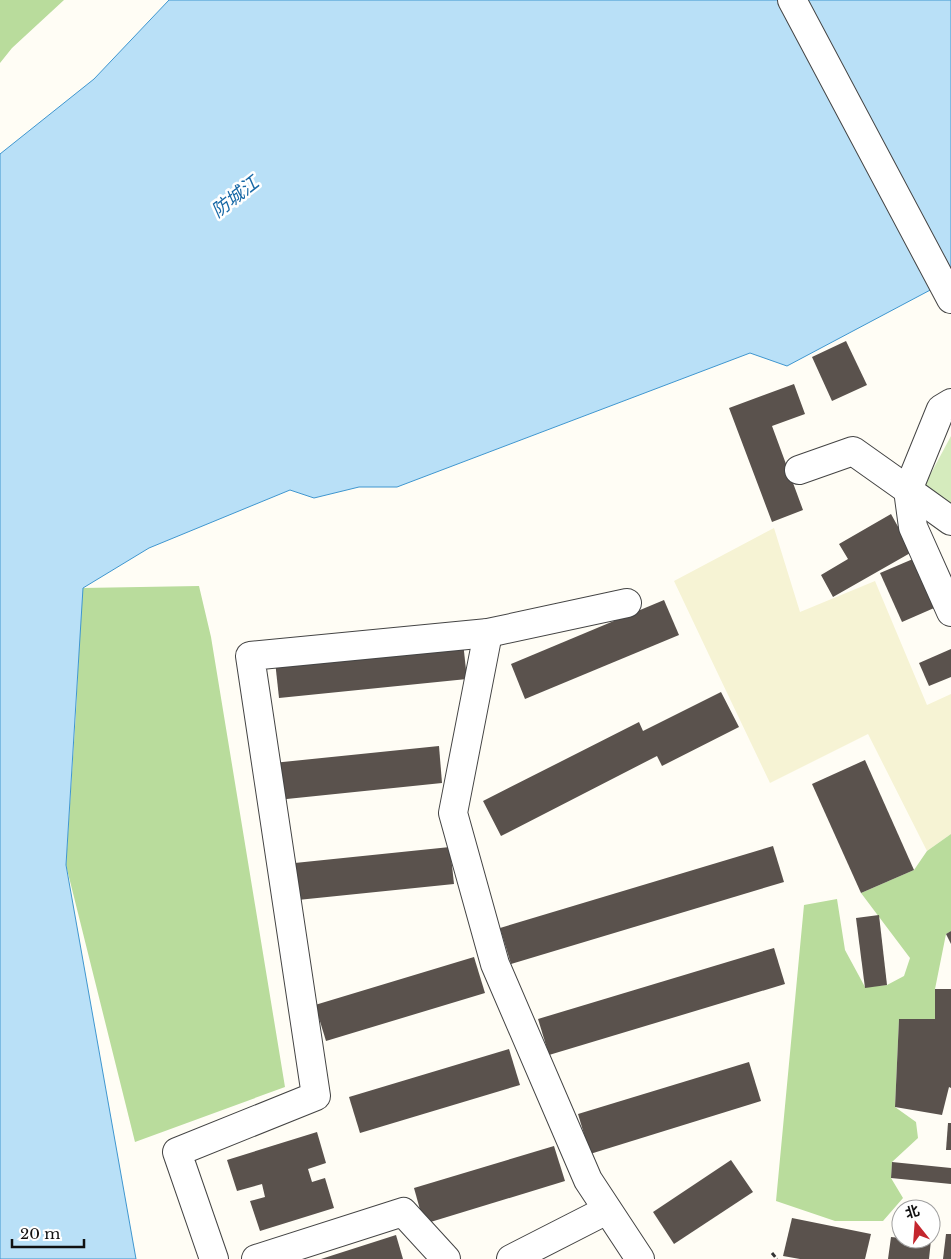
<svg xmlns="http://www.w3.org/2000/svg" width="951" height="1259" font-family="'Libre Baskerville','Noto Sans SC',serif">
  <rect width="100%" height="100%" fill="#fffdf5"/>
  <!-- farmland -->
  <path fill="#f6f3d4" d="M774,528L800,612L875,581L927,705L951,694V834L927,851L868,734L770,783L709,655L674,581Z"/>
  <!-- green -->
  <path fill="#d5ebbd" d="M951,436V510L922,490Z"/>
  <!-- forest -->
  <g fill="#b9dc9c">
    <path d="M0,0H64L12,48L0,63Z"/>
    <path d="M199,586L211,637L285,1087L135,1142L66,865L76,712L82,588Z"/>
    <path d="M951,834V931L946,934L935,989V1019H899L895,1107L916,1122L918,1138L892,1162L891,1178L903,1198L883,1221H835L776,1201L804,905L837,899L845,950L865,987L887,985L904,976L910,958L861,893L914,870L927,851Z"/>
  </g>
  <!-- water -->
  <path fill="#b9e0f7" stroke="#3f96cf" d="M169,0H951V279L787,366L750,353L397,487H359L314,498L290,490L149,548L83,588L66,865L136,1259H0V154L94,79Z"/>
  <!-- building -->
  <g fill="#5a524d">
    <path d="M846,341L867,385L832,401L812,357Z"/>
    <path d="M794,384L805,414L772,426L803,510L772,522L729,408Z"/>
    <path d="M891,514L912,552L833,597L821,575L848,559L839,544Z"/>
    <path d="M920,556L941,605L902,622L880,573Z"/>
    <path d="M664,600L679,635L525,699L511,664Z"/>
    <path d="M463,642L467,679L279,698L275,661Z"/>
    <path d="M951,649V677L929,686L919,663Z"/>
    <path d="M721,692L739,727L662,766L657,756L501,836L483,801L639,722L643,731Z"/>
    <path d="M439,746L442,783L277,800L273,763Z"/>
    <path d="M865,760L914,870L861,893L812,784Z"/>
    <path d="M773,846L784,882L511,964L500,928Z"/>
    <path d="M450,847L454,884L288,901L285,864Z"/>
    <path d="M879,915L887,985L865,988L856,918Z"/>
    <path d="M951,931V944L946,934Z"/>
    <path d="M774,948L785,984L549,1055L538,1019Z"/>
    <path d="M474,957L485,993L326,1041L315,1005Z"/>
    <path d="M935,989H951V1088L949,1087L942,1115L895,1107L899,1019H935Z"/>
    <path d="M509,1049L520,1085L360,1133L349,1097Z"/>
    <path d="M749,1062L761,1101L590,1154L578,1114Z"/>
    <path d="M948,1123H951V1150H946Z"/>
    <path d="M317,1132L326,1163L308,1169L312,1182L325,1178L334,1208L260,1231L250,1201L265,1197L262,1184L237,1191L227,1160Z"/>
    <path d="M554,1146L565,1181L424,1224L414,1188Z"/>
    <path d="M731,1160L753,1192L674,1244L653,1212Z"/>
    <path d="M892,1162L951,1168V1184L891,1178Z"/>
    <path d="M792,1218L871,1234L865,1259H800L783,1256Z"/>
    <path d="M946,1234H951V1259H943Z"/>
    <path d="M396,1235L403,1259H321Z"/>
    <path d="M891,1237L901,1238V1239L931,1240L929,1259H888Z"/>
  </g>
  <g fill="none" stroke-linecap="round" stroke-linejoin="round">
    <defs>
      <g id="minor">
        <path d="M792,0L951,299"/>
        <path d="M951,403L941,409L908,490L951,521"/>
        <path d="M799,470L853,451L908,490L913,527L951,612"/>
        <path d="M488,633L453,813L495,964L588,1180L640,1259"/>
        <path d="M214,1259L177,1152L316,1096L250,656L488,633L627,603"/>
        <path d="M256,1259L403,1212L446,1259"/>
        <path d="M511,1259L607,1210"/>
      </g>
    </defs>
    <!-- minor casing -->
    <use href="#minor" stroke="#444" stroke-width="30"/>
    <!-- path -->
    <path stroke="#333" stroke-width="3" stroke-dasharray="5 2.5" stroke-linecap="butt" d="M772,1253L777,1259"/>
    <!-- minor -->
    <use href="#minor" stroke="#fff" stroke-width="28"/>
  </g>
  <g text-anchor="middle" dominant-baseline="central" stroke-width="5" stroke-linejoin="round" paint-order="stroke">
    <!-- water labels -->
    <g font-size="18" font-style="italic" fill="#1768a6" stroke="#fff">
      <text transform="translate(235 197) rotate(-38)">防城江</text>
    </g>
  </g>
  <!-- north arrow -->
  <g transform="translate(916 1224) rotate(343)"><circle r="24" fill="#ffffff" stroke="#a0a0a0"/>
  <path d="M0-4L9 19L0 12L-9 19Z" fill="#c4262e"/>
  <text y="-8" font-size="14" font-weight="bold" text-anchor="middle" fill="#111111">北</text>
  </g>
  <!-- scale -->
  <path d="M12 1239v8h72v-8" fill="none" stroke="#111111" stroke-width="2.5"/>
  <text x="20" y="1239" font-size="15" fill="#111111" stroke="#ffffff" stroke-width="4" paint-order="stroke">20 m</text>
</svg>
